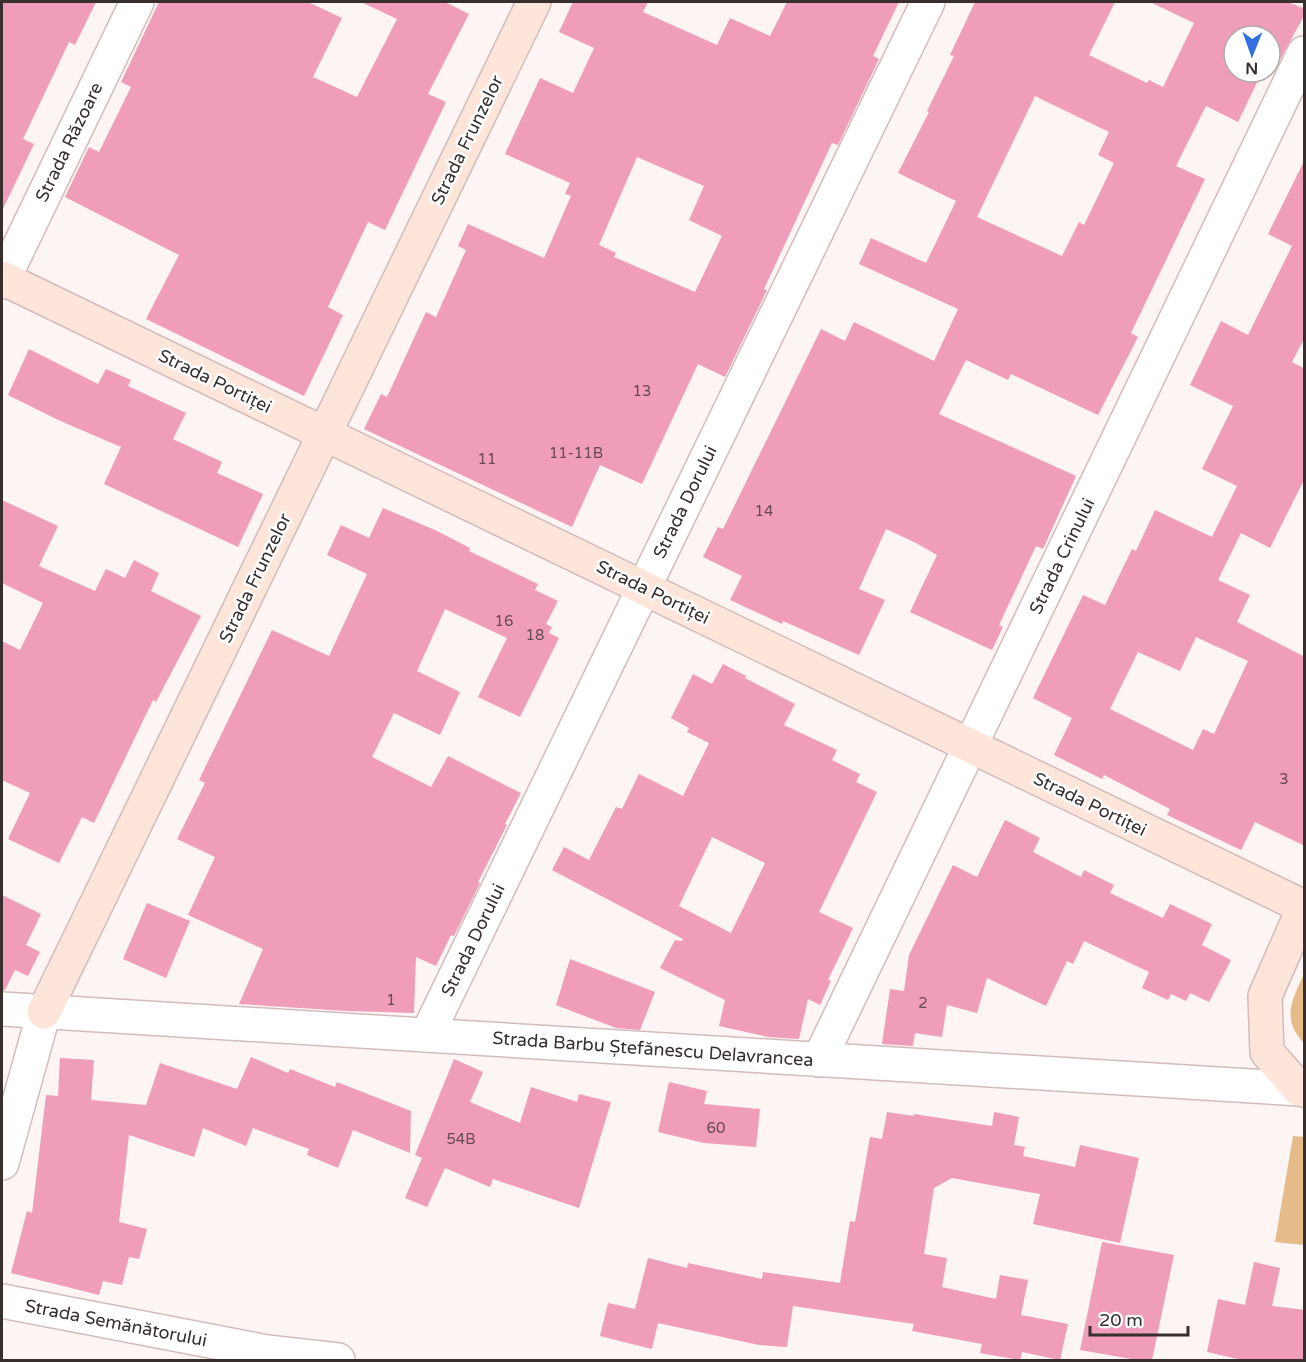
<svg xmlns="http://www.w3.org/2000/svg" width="1306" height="1362" font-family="'Varela Round',sans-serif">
  <rect width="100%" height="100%" fill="#fdf4f4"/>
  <!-- green -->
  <g fill="#e6bb8a">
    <path d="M1304,974V1043C1281,1019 1292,1000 1304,974Z"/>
    <path d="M1293,1136L1304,1137V1245L1275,1242Z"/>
  </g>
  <!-- building -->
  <g fill="#f09db9" fill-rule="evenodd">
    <path d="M2,2H96L75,45L69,42L23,139L34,144L2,211Z"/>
    <path d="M159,2H308L342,18L313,77L357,97L397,19L361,2H445L469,14L428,94L446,102L385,230L368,222L328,307L343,315L304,396L146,319L179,255L65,197L89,147L99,152L131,87L121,82Z"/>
    <path d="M573,2H648L643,12L717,45L730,18L770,36L787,2H899L873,56L879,59L838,145L832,143L764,289L767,290L725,377L698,364L642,484L600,465L572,527L364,429L381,394L387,397L426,312L436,317L466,250L458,246L468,224L544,258L571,196L565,194L570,183L505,154L540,78L573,93L594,48L559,32ZM637,157L704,186L689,220L722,236L695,292L614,257L616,253L599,245Z"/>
    <path d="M975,2H1115L1089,55L1147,83L1149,80L1163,87L1194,23L1150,2H1288L1305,9V14L1275,69L1270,67V36H1234V72H1262L1238,122L1206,106L1176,166L1205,179L1131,333L1138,337L1098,415L1011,374L1008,380L966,360L939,414L1076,476L1043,549L1036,546L999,625L1003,627L992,650L910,612L937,555L916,543L886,529L859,589L885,600L859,655L783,621L782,624L730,600L742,576L703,557L718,527L723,529L821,329L845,341L854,322L934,361L958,309L859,264L871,238L926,263L956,201L898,173L929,112L927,111L954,56L950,55ZM1035,96L1109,132L1098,155L1114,163L1084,225L1079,222L1062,256L977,217Z"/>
    <path d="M1305,159V337L1292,362L1305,369V478L1270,548L1241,533L1218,580L1250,595L1237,622L1305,657V846L1255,822L1241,850L1167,815L1170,809L1104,775L1102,779L1054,755L1072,718L1033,698L1083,595L1105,605L1132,549L1136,551L1155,510L1212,537L1237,486L1202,469L1233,406L1190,385L1221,321L1248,335L1292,246L1268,234ZM1196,637L1248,661L1214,734L1203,729L1193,750L1110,709L1138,652L1180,671Z"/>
    <path d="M29,349L98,384L106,369L131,380L128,386L186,413L173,439L222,462L217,473L263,494L238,547L104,484L121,447L56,419L8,395Z"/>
    <path d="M2,500L58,526L39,566L95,591L106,569L125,578L134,560L159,573L151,591L201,616L156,702L153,700L94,823L82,817L59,863L8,839L30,793L2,780V641L20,650L43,603L2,583Z"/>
    <path d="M383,508L435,530L470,548L469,551L538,584L535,590L558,601L546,624L552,627L549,633L559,638L520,717L478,697L507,638L445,609L417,671L460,692L440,735L394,713L372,757L431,787L448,756L521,793L505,824L507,825L478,882L480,883L454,936L451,935L436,966L416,957L414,1013L346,1011L239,1004L263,949L188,915L215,857L177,839L205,783L199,780L272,630L329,656L367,574L327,555L341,525L369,538Z"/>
    <path d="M723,664L746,676L745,678L795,704L784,725L837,750L832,760L860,774L856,782L877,792L819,912L853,928L828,980L831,981L820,1005L808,999L799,1039L768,1037L719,1026L725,1000L660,968L675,940L682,941L683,939L552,870L564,847L589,860L616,807L622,809L639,774L683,796L709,743L687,732L689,728L671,718L693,674L712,684ZM712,837L765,863L731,933L679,906Z"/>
    <path d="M1005,820L1040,838L1033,852L1081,877L1084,870L1114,885L1110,893L1163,918L1170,904L1212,924L1202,945L1231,960L1209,1002L1190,993L1186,1001L1171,994L1168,1000L1142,988L1149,972L1084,941L1073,964L1067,961L1046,1006L987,978L977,1013L947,1005L942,1037L915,1033L913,1046L882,1044L890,989L904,991L909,955L953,865L977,877Z"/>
    <path d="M2,895L41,914L26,945L40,952L28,976L15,970L5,990L2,991Z"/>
    <path d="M147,903L190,921L166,978L123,959Z"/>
    <path d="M570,959L655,992L640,1030L616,1028L556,1005Z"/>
    <path d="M251,1057L288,1073L290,1069L335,1087L337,1082L411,1111L410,1153L353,1130L338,1168L307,1155L309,1149L253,1128L246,1146L203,1128L194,1157L129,1135L119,1222L147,1229L139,1259L129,1257L122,1285L103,1281L99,1295L11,1273L27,1211L32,1213L46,1095L58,1096L60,1058L94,1060L91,1100L146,1105L160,1063L237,1089Z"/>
    <path d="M454,1059L483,1072L470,1102L520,1123L531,1087L577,1102L579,1094L611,1102L579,1208L493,1179L490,1187L445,1168L427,1207L405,1198L422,1158L415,1155Z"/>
    <path d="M669,1082L707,1091L704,1104L760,1109L756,1147L704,1143L658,1132Z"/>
    <path d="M887,1112L914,1116V1114L992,1126L994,1112L1019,1117L1014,1145L1025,1147L1023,1156L1075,1167L1080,1145L1139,1158L1120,1243L1033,1224L1040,1194L952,1178L934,1188L924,1254L947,1258L942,1287L996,1299L1000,1275L1028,1280L1021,1315L1068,1324L1060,1360L1022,1352L1020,1360L980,1353L982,1344L912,1331L914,1324L793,1306L787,1347L759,1345L658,1323L652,1349L600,1336L608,1303L635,1309L648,1258L687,1268L688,1263L762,1279L763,1272L840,1283L850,1221L855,1222L870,1137L882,1139Z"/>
    <path d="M1102,1242L1174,1255L1152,1360H1137L1080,1350Z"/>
    <path d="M1254,1262L1280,1268L1272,1306L1305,1310V1360H1242L1207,1352L1218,1299L1245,1305Z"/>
  </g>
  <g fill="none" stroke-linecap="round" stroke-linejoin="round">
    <defs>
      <g id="street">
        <path d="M2,282L137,2"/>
        <path d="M2,1009L1299,1089"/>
        <path d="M427,1035L928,2"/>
        <path d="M819,1060L1304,53"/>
        <path d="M2,1163L44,1012"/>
        <path d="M2,1301L267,1352L338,1360"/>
      </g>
      <g id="secondary">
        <path d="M2,278L1304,907L1265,996L1267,1052L1299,1089L1304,1090"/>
        <path d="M44,1012L534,2"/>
      </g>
    </defs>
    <!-- street casing -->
    <use href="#street" stroke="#d2bcbb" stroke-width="36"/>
    <!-- secondary casing -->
    <use href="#secondary" stroke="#d2bcbb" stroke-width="36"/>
    <!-- street -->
    <use href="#street" stroke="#fff" stroke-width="33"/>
    <!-- secondary -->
    <use href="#secondary" stroke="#fde5da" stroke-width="33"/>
  </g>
  <g text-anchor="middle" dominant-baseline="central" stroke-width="5" stroke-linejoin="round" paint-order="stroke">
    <!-- number labels -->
    <g font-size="15" fill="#654a51">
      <text x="642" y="391">13</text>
      <text x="576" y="453">11-11B</text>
      <text x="487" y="459">11</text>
      <text x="764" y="511">14</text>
      <text x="504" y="621">16</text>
      <text x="535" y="635">18</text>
      <text x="1284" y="779">3</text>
      <text x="391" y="1000">1</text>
      <text x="923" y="1003">2</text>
      <text x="716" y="1128">60</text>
      <text x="461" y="1139">54B</text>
    </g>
    <!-- street labels -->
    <g font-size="18" fill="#372f2e" stroke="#fff">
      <text transform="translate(467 140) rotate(-64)">Strada Frunzelor</text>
      <text transform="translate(69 142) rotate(-64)">Strada Răzoare</text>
      <text transform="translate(215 381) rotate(26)">Strada Portiței</text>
      <text transform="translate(685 502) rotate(-64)">Strada Dorului</text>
      <text transform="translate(1062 556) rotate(-64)">Strada Crinului</text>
      <text transform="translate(255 578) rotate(-64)">Strada Frunzelor</text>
      <text transform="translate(653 592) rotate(26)">Strada Portiței</text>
      <text transform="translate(1090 804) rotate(26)">Strada Portiței</text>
      <text transform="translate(473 940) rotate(-64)">Strada Dorului</text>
      <text transform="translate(653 1049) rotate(4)">Strada Barbu Ștefănescu Delavrancea</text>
      <text transform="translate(116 1323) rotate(11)">Strada Semănătorului</text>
    </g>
  </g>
  <!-- border -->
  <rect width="1306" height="1362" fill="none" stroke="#372f2e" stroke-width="6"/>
  <!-- north arrow -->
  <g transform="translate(1252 54) rotate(181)"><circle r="28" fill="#ffffff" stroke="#afacab" stroke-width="1.5"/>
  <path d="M0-4.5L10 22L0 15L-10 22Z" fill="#3170de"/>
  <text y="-9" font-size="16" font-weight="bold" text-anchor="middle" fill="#372f2e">N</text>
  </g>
  <!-- scale -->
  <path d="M1090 1326v9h98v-9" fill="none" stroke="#372f2e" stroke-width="3"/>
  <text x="1099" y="1326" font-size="18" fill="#372f2e" stroke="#ffffff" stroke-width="4.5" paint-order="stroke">20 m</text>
</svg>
